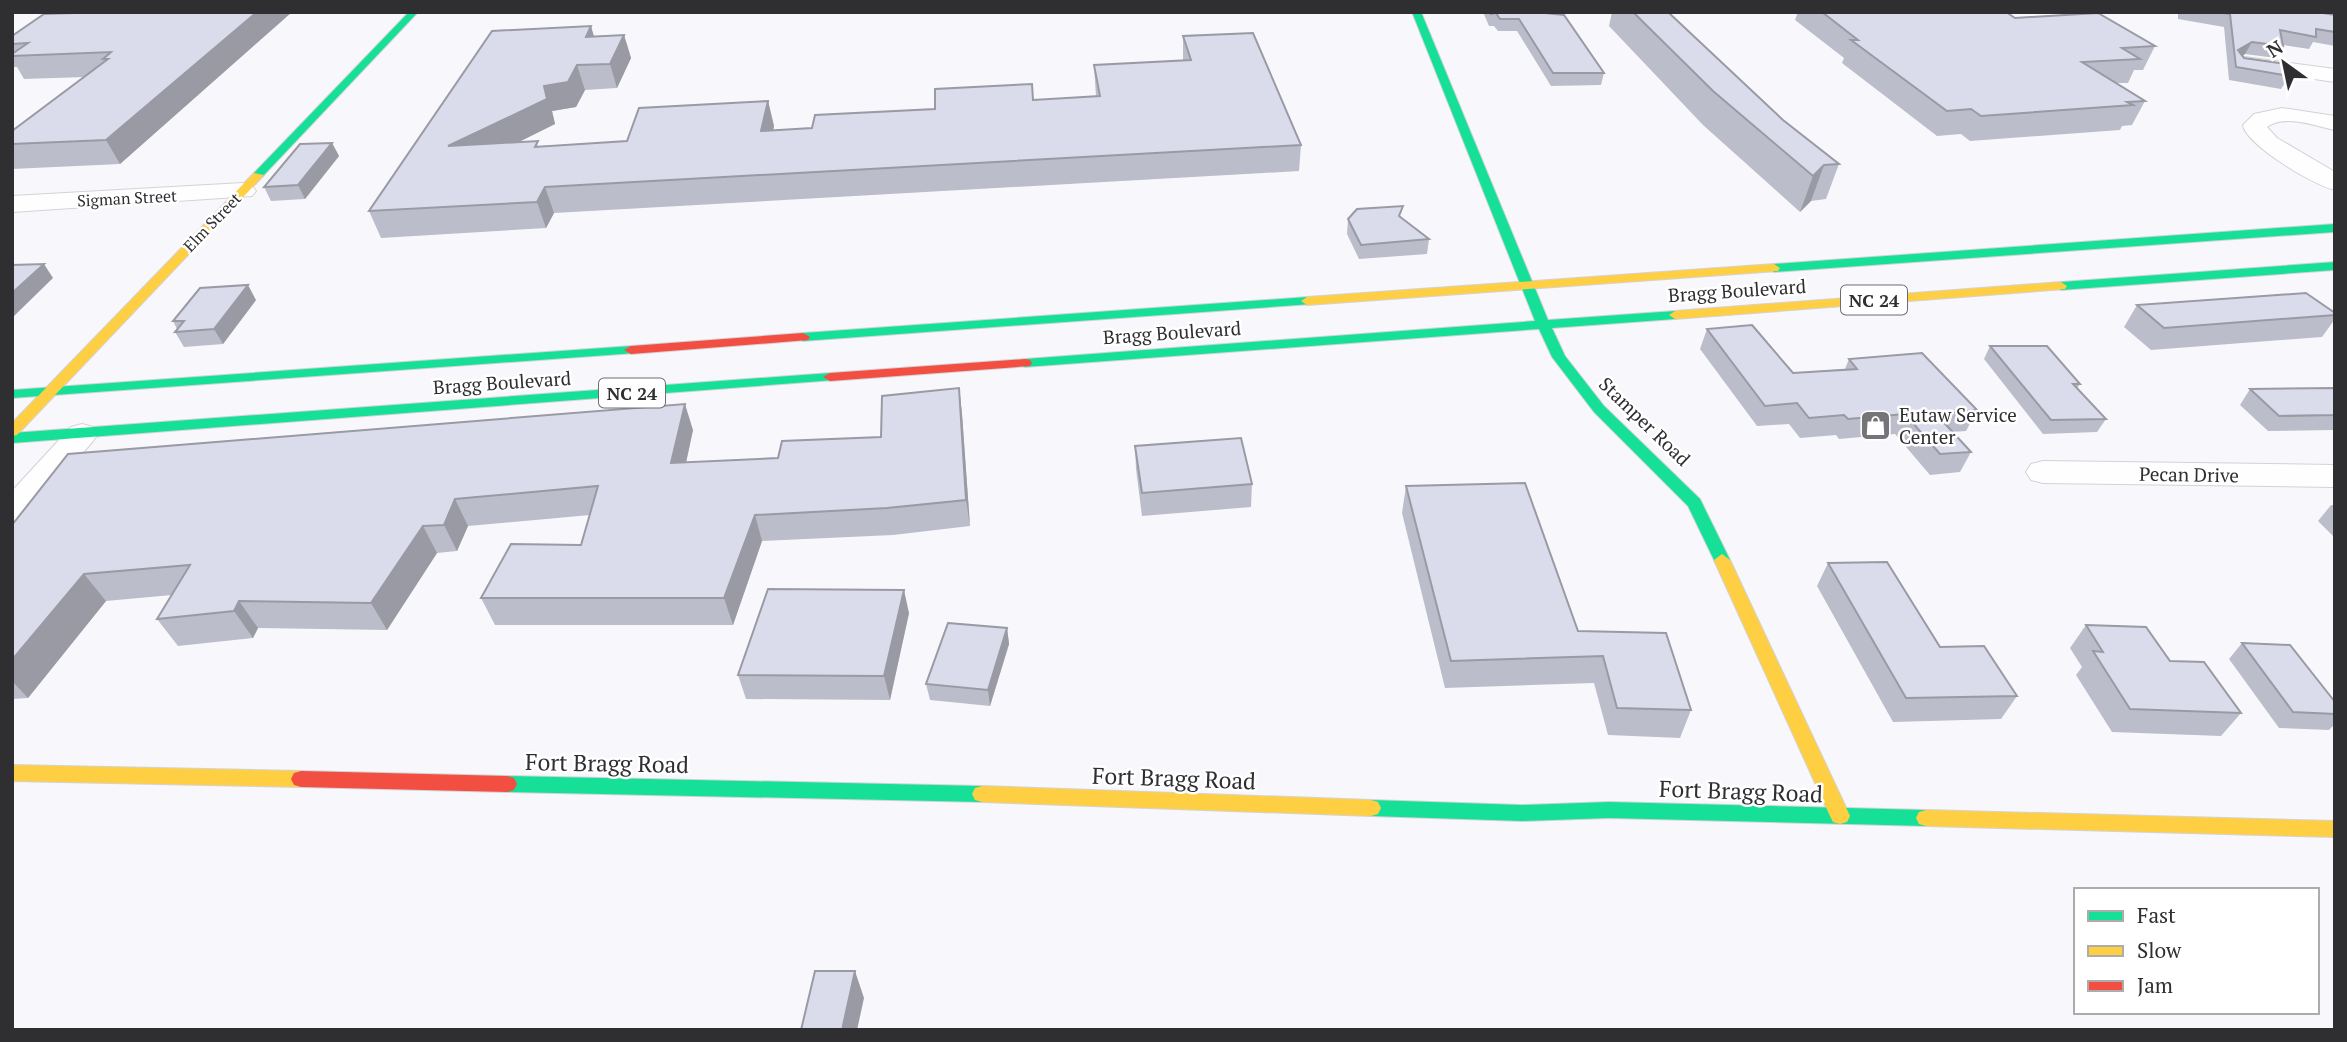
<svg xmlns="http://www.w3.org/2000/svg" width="2347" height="1042" font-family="'PT Serif',serif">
  <rect width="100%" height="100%" fill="#f8f8fc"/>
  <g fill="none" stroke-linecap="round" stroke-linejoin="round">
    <defs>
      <g id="street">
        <path d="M2245,57L2335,69V82L2237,68L2234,63Z"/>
        <path d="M2282,108L2335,116V130C2315,126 2285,114 2267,127L2277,138L2335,172V190C2315,186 2246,145 2243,125L2254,114Z"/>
        <path d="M243,183L252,186L256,191L252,196L12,212V196Z"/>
        <path d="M82,424L93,427L98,434L93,441L24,521L12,524V491L71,427Z"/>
        <path d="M2043,461L2335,465V487L2043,483L2031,480L2026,472L2031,464Z"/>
      </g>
      <g id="fast">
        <path d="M409,12H418L262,177H254V173Z"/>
        <path d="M1412,12H1421L1548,320L1675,311L1681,315L1675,319L1552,328L1565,356L1604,406L1700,499L1730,560L1728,564H1716L1688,506L1594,412L1552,357L1539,329L1025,367L1018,363L1025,359L1535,321Z"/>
        <path d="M2335,224V232L1774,272L1768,268L1774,264Z"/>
        <path d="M2335,262V270L2061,290L2055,286L2061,282Z"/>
        <path d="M1307,297L1313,301L1312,304L803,341L796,337L803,333Z"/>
        <path d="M631,346L636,347L638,350L636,353L12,398V390Z"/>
        <path d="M830,373L835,374L837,377L835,380L12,443V433Z"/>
        <path d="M507,776L982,786L989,788L992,794L989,800L982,802L507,792L500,790L497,784L500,778Z"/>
        <path d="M1371,800L1522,805L1609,802L1926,810L1933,812L1936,818L1933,824L1926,826L1609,818L1522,821L1371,816L1364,814L1361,808L1364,802Z"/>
      </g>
      <g id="slow">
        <path d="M254,173L264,175L17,435L12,436V423Z"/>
        <path d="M1774,264L1780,268L1778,271L1307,305L1301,301L1307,297Z"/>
        <path d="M2061,282L2067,286L2065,289L1675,319L1669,315L1675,311Z"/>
        <path d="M1722,554L1730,560L1850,816L1847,822L1840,824L1833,822L1830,816L1714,560Z"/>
        <path d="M12,765L301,771L308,773L311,779L308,785L301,787L12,781Z"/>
        <path d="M982,786L1371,800L1378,802L1381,808L1378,814L1371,816L982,802L975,800L972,794L975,788Z"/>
        <path d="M1926,810L2335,821V837L1926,826L1919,824L1916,818L1919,812Z"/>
      </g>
      <g id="jam">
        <path d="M803,333L810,337L808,340L631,354L624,350L631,346Z"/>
        <path d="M1025,359L1030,360L1032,363L1030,366L830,381L823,377L830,373Z"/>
        <path d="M301,771L507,776L514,778L517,784L514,790L507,792L301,787L294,785L291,779L294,773Z"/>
      </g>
    </defs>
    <!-- street casing -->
    <use href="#street" stroke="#d3d3d6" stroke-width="2"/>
    <!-- fast casing -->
    <use href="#fast" stroke="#d3d3d6" stroke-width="2"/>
    <!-- slow casing -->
    <use href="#slow" stroke="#d3d3d6" stroke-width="2"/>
    <!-- jam casing -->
    <use href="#jam" stroke="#d3d3d6" stroke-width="2"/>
    <!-- street -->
    <use href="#street" fill="#fefeff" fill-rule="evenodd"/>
    <!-- fast -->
    <use href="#fast" fill="#16e098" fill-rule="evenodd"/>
    <!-- slow -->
    <use href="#slow" fill="#ffcf43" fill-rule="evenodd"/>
    <!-- jam -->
    <use href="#jam" fill="#f24e42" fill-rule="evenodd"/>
  </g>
  <!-- wall -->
  <g fill="#bcbdca">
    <path d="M103,12H292L120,164L12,169V131L85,77L24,79L17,67H14L12,64V36Z"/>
    <path d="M1483,12H1535L1604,73L1601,85L1551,86L1517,31H1498L1494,26H1489Z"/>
    <path d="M1612,12H1668L1783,120L1839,164L1826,199L1811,201L1800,212L1703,125L1609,26Z"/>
    <path d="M1798,12H2006L2015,18L2155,46L2143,70H2134L2128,83H2116L2145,101L2132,125L2122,126L2120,130L1970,141L1961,134L1937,136L1842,63L1844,58L1795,20Z"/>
    <path d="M2168,12H2317L2335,15V46L2313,42L2309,49L2283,45L2276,58L2245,54L2243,56L2244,58L2289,76L2281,89L2229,80L2224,27L2178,19V13Z"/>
    <path d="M624,35L631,58L617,88L585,90L576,107L552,111L555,124L519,142L540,146L627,141L768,101L774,126L773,131L812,128L935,109L1033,100L1096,96L1094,65L1183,60V36L1301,145L1299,171L554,213L546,228L381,238L369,211L594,36Z"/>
    <path d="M332,143L339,156L305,199L271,201L264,187Z"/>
    <path d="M1348,219L1429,239L1427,254L1359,259L1347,234Z"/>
    <path d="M256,300L223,344L184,347L175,332L177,329L173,321Z"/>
    <path d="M2137,305L2335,313V319L2322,337L2151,350L2124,327Z"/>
    <path d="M1707,329L1793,373L1845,369L1849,359L1977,410L1966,431L1953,432L1971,452L1960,472L1930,475L1895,434L1839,439L1836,435L1800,438L1789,424L1757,426L1700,349Z"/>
    <path d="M1990,346L2080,384L2077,388L2106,419L2097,432L2043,434L1984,359Z"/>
    <path d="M959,388L962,414L970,526L893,535L762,541L733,625H495L481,598L581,545L590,515L468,526L457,551L437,553L387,630L258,628L253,638L178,646L157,619L172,595L106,601L28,698L12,699V525L693,430L686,463L778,458L881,437Z"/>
    <path d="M2335,388V430L2268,431L2240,405L2250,389Z"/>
    <path d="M1135,446L1252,484L1251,507L1142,516L1136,469Z"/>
    <path d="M1406,486L1578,631L1691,710L1680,738L1608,735L1594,683L1445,688L1402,513Z"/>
    <path d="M2331,505H2335V538L2318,521Z"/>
    <path d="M1828,563L1940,647L2017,696L2001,719L1893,722L1817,586Z"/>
    <path d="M909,613L890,700L746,699L738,675Z"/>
    <path d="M2086,625L2170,661L2241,713L2221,736L2112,732L2076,675L2082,667L2070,648Z"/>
    <path d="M1007,628L1009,644L990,706L930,700L926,684Z"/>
    <path d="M2242,643L2335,702V724L2329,730L2279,728L2229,659Z"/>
  </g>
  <!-- shaded-wall -->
  <g fill="#999aa4">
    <path d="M257,12H292L120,164L106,140Z"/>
    <path d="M591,26L598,50L586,37Z"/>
    <path d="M624,35L631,58L617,88L610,64Z"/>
    <path d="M2252,42L2245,54L2236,60L2238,50Z"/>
    <path d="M577,65L585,90L576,107L552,111L555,124L458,172L448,146Z"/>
    <path d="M768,101L774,126L767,157L761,131Z"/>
    <path d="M332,143L339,156L305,199L298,185Z"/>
    <path d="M1824,165L1811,201L1800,212L1813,176Z"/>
    <path d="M545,187L554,213L546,228L537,202Z"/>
    <path d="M44,264L53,278L12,318V293Z"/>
    <path d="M248,285L256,300L223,344L214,329Z"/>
    <path d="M959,388L962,414L970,526L966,500Z"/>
    <path d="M685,404L693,430L680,490L671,463Z"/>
    <path d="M455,499L468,526L457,551L444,525Z"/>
    <path d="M755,515L762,541L733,625L724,598Z"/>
    <path d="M423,526L437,553L387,630L371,603Z"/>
    <path d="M84,574L106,601L28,698L12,681V660Z"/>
    <path d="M904,590L909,613L890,700L884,676Z"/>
    <path d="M239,601L258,628L253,638L234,611Z"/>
    <path d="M1007,628L1009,644L990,706L988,690Z"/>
    <path d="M855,971L864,998L857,1030H842Z"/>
  </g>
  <!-- building -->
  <g fill="#dbdceb" stroke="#999aa4" stroke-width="2">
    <path d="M103,12H257L106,140L12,144V131L108,59H103L111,52L12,56V54L28,43L12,44V36L44,14Z"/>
    <path d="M1491,12H1535L1564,15L1604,73H1553L1519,19H1500L1496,13L1491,14Z"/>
    <path d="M1633,12H1668L1783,120L1839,164L1824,165L1813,176L1713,91Z"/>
    <path d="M1822,12H2006L2015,18L2098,13L2155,46L2122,48L2140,59L2082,62L2145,101L2127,102L2133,105L1981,116L1971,109L1947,111L1851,40H1858Z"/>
    <path d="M2217,12H2317L2335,15V32L2316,29V37L2280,30L2283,46L2252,42L2238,50L2244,58L2286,64L2289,76L2236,67L2230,14Z"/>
    <path d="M591,26L586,37L624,35L610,64L577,65L568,82L544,86L547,99L448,146L538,141L535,147L627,141L639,108L768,101L761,131L812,128L815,115L935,109V89L1032,84L1033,100L1100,96L1094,65L1191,60L1183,36L1253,33L1301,145L545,187L537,202L369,211L492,31Z"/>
    <path d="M332,143L298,185L264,187L300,144Z"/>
    <path d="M1403,206L1399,216L1429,239L1361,245L1348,219L1357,209Z"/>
    <path d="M44,264L12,293V265Z"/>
    <path d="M248,285L214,329L175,332L184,321H173L200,288Z"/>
    <path d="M2306,293L2335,313V315L2164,328L2137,305Z"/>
    <path d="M1752,325L1793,373L1857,369L1849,359L1922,353L1977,410L1936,414L1971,452L1940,454L1905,414L1848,419L1844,415L1809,418L1797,403L1765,406L1707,329Z"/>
    <path d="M1990,346H2047L2080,384H2073L2106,419L2051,420Z"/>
    <path d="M959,388L966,500L887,508L755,515L724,598H481L511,544L581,545L598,486L455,499L444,525L423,526L371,603L239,601L234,611L157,619L190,565L84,574L12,660V525L68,454L685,404L671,463L778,458L782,441L881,437L882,396Z"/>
    <path d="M2335,388V415L2279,416L2250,389Z"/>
    <path d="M1241,438L1252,484L1142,493L1135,446Z"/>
    <path d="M1525,483L1578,631L1666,633L1691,710L1617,708L1603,656L1451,661L1406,486Z"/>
    <path d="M1887,562L1940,647L1984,646L2017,696L1906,698L1828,563Z"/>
    <path d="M768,589L904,590L884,676L738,675Z"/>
    <path d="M948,623L1007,628L988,690L926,684Z"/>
    <path d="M2086,625L2146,627L2170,661L2204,662L2241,713L2130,709L2093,651L2103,652Z"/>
    <path d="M2242,643L2290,645L2335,702V714L2293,712Z"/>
    <path d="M815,971H855L842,1030H801Z"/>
  </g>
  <!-- icons -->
  <defs>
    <symbol id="shop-square" viewBox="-11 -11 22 22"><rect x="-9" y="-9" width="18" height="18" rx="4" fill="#757579" stroke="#fff"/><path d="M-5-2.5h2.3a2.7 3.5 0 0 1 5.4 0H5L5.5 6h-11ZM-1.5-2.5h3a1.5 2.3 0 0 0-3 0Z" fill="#fff"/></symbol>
  </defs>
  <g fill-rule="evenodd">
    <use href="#shop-square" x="1858" y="408" width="35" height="35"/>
  </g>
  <g text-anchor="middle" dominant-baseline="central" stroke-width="5" stroke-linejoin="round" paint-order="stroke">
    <!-- far-street labels -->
    <g font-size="16" fill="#2f2f32" stroke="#fff">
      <text transform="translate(127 198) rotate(-3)">Sigman Street</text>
      <text transform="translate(212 222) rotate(-46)">Elm Street</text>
    </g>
    <!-- shield labels -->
    <g fill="#fff" stroke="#6d6d70" stroke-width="2">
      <rect x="1841" y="285.5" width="66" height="29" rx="5"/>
      <rect x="599" y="378.5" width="66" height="29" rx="5"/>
    </g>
    <g font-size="18" font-weight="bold" fill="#2f2f32">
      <text x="1874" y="300">NC 24</text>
      <text x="632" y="393">NC 24</text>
    </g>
    <!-- street labels -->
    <g font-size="19" fill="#2f2f32" stroke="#fff">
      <text transform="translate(1737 290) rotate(-4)">Bragg Boulevard</text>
      <text transform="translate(1172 332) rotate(-4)">Bragg Boulevard</text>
      <text transform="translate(502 382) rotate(-4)">Bragg Boulevard</text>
      <text transform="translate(1645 421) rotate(44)">Stamper Road</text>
      <text transform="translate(2189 474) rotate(1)">Pecan Drive</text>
    </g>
    <!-- poi labels -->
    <g font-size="19" fill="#2f2f32" stroke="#fff" text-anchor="start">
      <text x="1899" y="414">Eutaw Service<tspan x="1899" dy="22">Center</tspan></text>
    </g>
    <!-- near-street labels -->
    <g font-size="23" fill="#2f2f32" stroke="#fff">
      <text transform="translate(607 763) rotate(1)">Fort Bragg Road</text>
      <text transform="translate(1174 778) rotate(2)">Fort Bragg Road</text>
      <text transform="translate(1741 791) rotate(2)">Fort Bragg Road</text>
    </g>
  </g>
  <!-- border -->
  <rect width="2347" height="1042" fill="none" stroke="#2f2f32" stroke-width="28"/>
  <!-- legend -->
  <rect x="2074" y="888" width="245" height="126" fill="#ffffff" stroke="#acacad" stroke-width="2"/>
  <rect x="2088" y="911" width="35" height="10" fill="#16e098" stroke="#acacad" stroke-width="2"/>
  <text x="2137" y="923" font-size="21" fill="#2f2f32">Fast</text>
  <rect x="2088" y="946" width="35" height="10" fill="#ffcf43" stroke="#acacad" stroke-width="2"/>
  <text x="2137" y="958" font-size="21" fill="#2f2f32">Slow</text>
  <rect x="2088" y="981" width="35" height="10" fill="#f24e42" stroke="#acacad" stroke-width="2"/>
  <text x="2137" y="993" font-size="21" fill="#2f2f32">Jam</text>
  <!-- north arrow -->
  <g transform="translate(2284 63) rotate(327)" stroke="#ffffff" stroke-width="5" paint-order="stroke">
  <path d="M0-5L12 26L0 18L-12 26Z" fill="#2f2f32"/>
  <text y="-10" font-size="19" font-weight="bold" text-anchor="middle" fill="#2f2f32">N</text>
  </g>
</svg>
